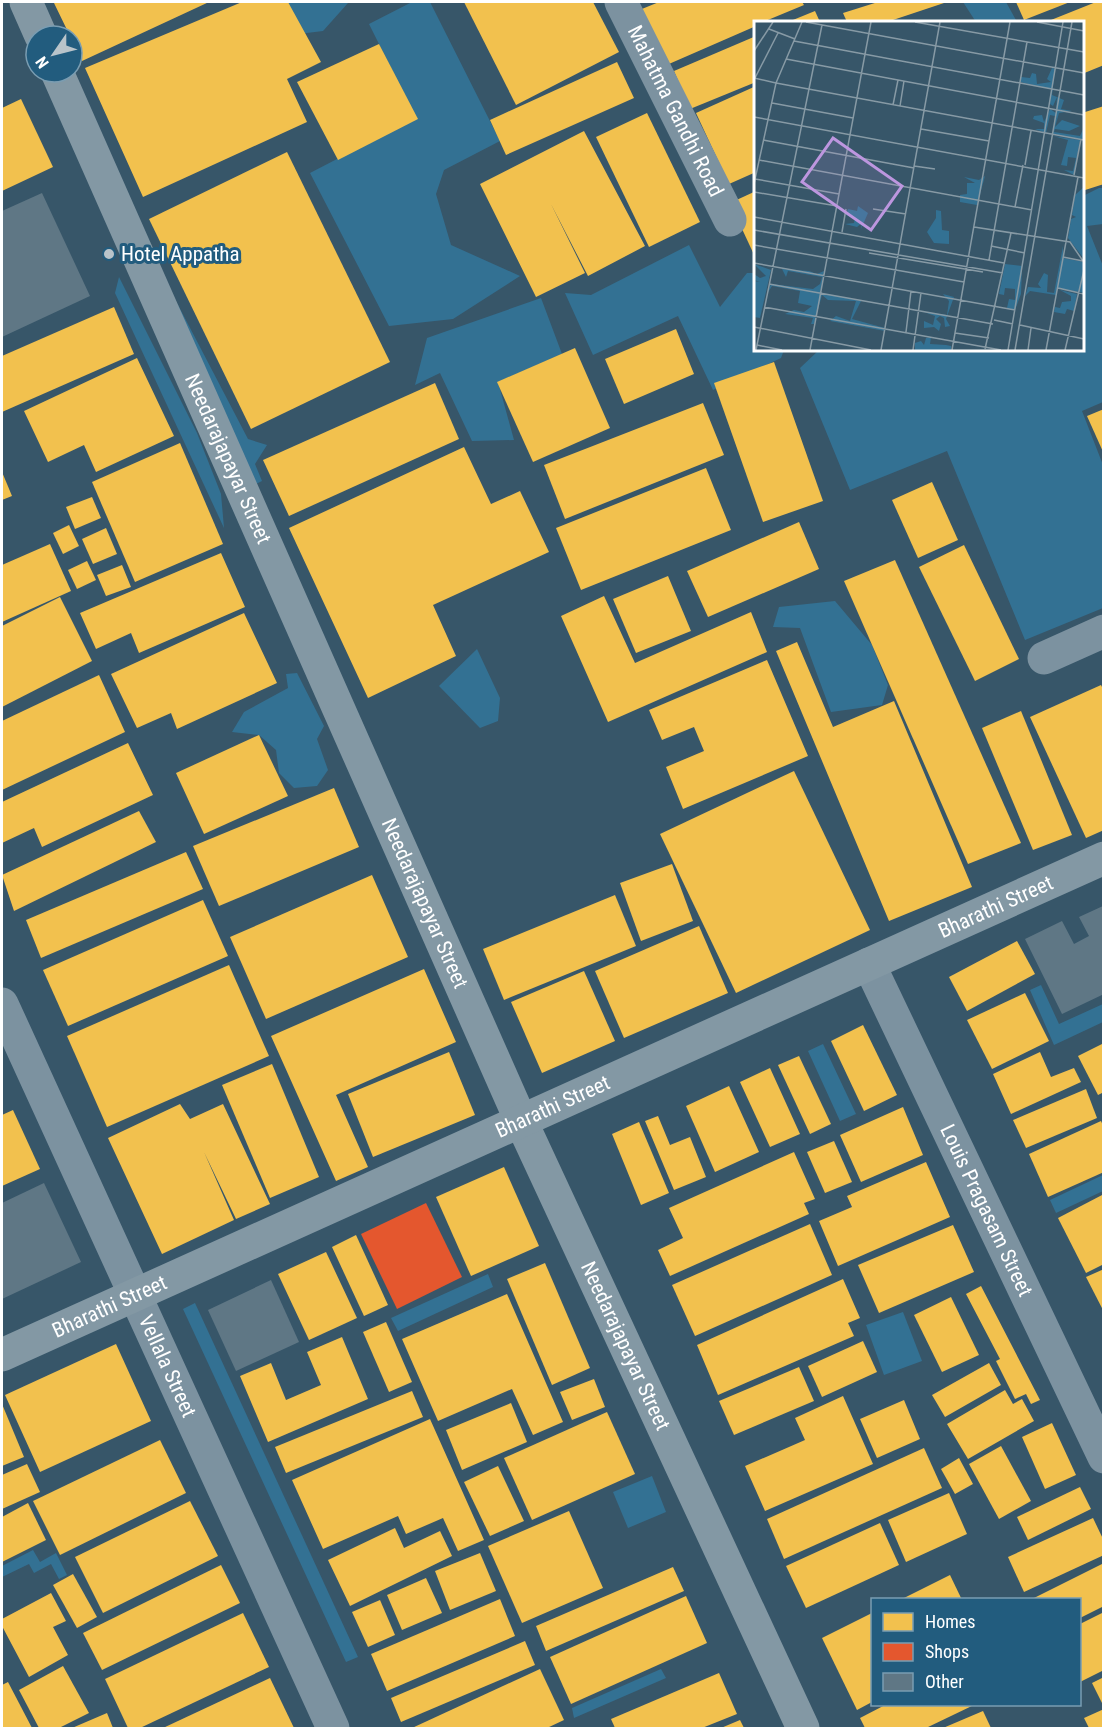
<svg xmlns="http://www.w3.org/2000/svg" width="1105" height="1730" font-family="'Roboto Condensed',sans-serif">
  <rect width="100%" height="100%" fill="#375669"/>
  <!-- green -->
  <g fill="#337193">
    <path d="M249,2H347L348,3L323,31L282,36L247,5Z"/>
    <path d="M412,2H430L500,141L444,170L436,194L451,245L520,276L453,319L389,326L310,173L416,118L369,24Z"/>
    <path d="M963,2H1006L1017,22H976Z"/>
    <path d="M1099,188H1103V224L1087,226L1103,266V402L1082,411L1103,465V608L1025,640L947,451L850,490L800,368L819,350H1082L1083,196Z"/>
    <path d="M689,245L720,307L747,273H755L756,350H784L781,358L713,390L678,316L593,355L565,293L591,295Z"/>
    <path d="M119,277L197,433L221,494L224,528L115,293Z"/>
    <path d="M541,298L562,354L498,382L514,440L472,441L440,373L415,385L427,338Z"/>
    <path d="M177,303L248,439L267,445L255,464L262,481L246,489Z"/>
    <path d="M835,601L872,645L888,685L882,705L831,712L800,628L773,627L779,607Z"/>
    <path d="M477,649L500,698L498,721L480,728L439,686Z"/>
    <path d="M297,673L324,726L317,739L328,770L317,786L294,788L279,773L276,750L259,735L232,732L244,712L288,688L286,674Z"/>
    <path d="M1041,985L1059,1024L1103,1004V1022L1054,1045L1030,990Z"/>
    <path d="M823,1044L856,1114L840,1121L808,1051Z"/>
    <path d="M1103,1175V1191L1056,1213L1050,1200Z"/>
    <path d="M488,1274L493,1287L398,1331L391,1318Z"/>
    <path d="M195,1303L358,1657L346,1662L183,1309Z"/>
    <path d="M903,1312L922,1361L884,1375L866,1325Z"/>
    <path d="M652,1476L666,1512L628,1528L613,1492Z"/>
    <path d="M33,1550L40,1562L56,1553L67,1575L59,1579L51,1564L34,1573L29,1564L2,1577V1566Z"/>
    <path d="M661,1669L666,1678L574,1718L572,1708Z"/>
  </g>
  <!-- homes -->
  <g fill="#f2c14e">
    <path d="M56,2H209L82,61L72,41V36H70L54,3Z"/>
    <path d="M242,2H288L321,62L287,79L307,122L143,197L85,68Z"/>
    <path d="M464,2H593L619,52L516,105Z"/>
    <path d="M659,2H802L804,5L763,22H756V26L662,67L637,11Z"/>
    <path d="M878,2H942L944,3L887,22H847L843,13Z"/>
    <path d="M1016,2H1070L1024,20Z"/>
    <path d="M1096,2H1104V65L1082,74V22H1046Z"/>
    <path d="M815,11L820,22H788Z"/>
    <path d="M756,36V82L690,109L674,71Z"/>
    <path d="M379,44L418,119L338,160L297,82Z"/>
    <path d="M617,62L634,98L506,155L490,120Z"/>
    <path d="M756,86V172L729,184L696,113Z"/>
    <path d="M21,99L53,167L2,191V108Z"/>
    <path d="M1104,106V184L1082,191V113Z"/>
    <path d="M647,113L700,222L649,247L596,137Z"/>
    <path d="M584,131L645,246L588,276L551,204L585,273L536,297L480,184Z"/>
    <path d="M287,152L390,362L251,429L149,219Z"/>
    <path d="M756,191V259L730,203Z"/>
    <path d="M114,307L134,354L2,412V356Z"/>
    <path d="M676,329L694,374L624,404L605,359Z"/>
    <path d="M575,348L610,428L533,462L497,382Z"/>
    <path d="M137,358L174,436L96,472L84,445L48,462L24,411Z"/>
    <path d="M774,362L823,501L763,522L714,383Z"/>
    <path d="M435,383L459,439L289,516L263,460Z"/>
    <path d="M703,403L724,455L565,519L544,465Z"/>
    <path d="M1104,409V454L1087,416Z"/>
    <path d="M180,443L223,544L135,582L92,482Z"/>
    <path d="M464,447L491,504L520,491L549,552L433,605L456,656L368,698L289,528Z"/>
    <path d="M706,468L731,530L581,590L556,528Z"/>
    <path d="M2,472L12,496L2,500Z"/>
    <path d="M932,482L958,540L918,558L892,500Z"/>
    <path d="M92,497L101,518L75,529L66,507Z"/>
    <path d="M799,522L819,569L708,617L687,571Z"/>
    <path d="M69,525L79,546L63,554L53,533Z"/>
    <path d="M106,528L117,554L93,564L82,539Z"/>
    <path d="M50,544L71,591L2,622V565Z"/>
    <path d="M964,545L1019,659L975,681L919,567Z"/>
    <path d="M221,553L245,607L139,653L131,633L96,649L80,613Z"/>
    <path d="M895,560L1021,843L968,864L844,581Z"/>
    <path d="M87,561L96,580L77,589L68,570Z"/>
    <path d="M122,565L131,587L106,596L97,575Z"/>
    <path d="M668,576L691,631L636,653L613,599Z"/>
    <path d="M604,596L635,663L751,612L767,652L608,722L561,616Z"/>
    <path d="M60,597L92,661L2,707V626Z"/>
    <path d="M244,613L277,683L177,729L171,713L137,728L111,674Z"/>
    <path d="M797,642L833,727L894,701L972,887L889,921L776,651Z"/>
    <path d="M767,660L808,756L683,809L666,767L704,751L694,727L662,740L649,710Z"/>
    <path d="M99,675L125,732L2,790V721Z"/>
    <path d="M1101,685L1104,691V830L1086,838L1030,717Z"/>
    <path d="M1021,711L1072,835L1033,850L982,728Z"/>
    <path d="M259,735L288,796L204,834L176,773Z"/>
    <path d="M128,743L153,795L42,847L34,828L2,843V802Z"/>
    <path d="M794,771L870,930L736,993L660,834Z"/>
    <path d="M334,788L359,847L219,906L193,846Z"/>
    <path d="M139,811L156,842L14,911L2,875Z"/>
    <path d="M186,852L203,889L41,958L26,920Z"/>
    <path d="M672,864L693,921L641,941L620,883Z"/>
    <path d="M372,875L408,957L266,1019L230,937Z"/>
    <path d="M615,895L636,946L504,1000L483,949Z"/>
    <path d="M203,900L228,956L68,1026L43,970Z"/>
    <path d="M699,926L728,993L624,1038L595,971Z"/>
    <path d="M1017,941L1035,974L967,1011L949,977Z"/>
    <path d="M229,965L269,1056L107,1127L67,1036Z"/>
    <path d="M424,969L456,1042L336,1095L368,1167L336,1181L271,1036Z"/>
    <path d="M584,971L615,1041L542,1073L511,1002Z"/>
    <path d="M1025,993L1049,1041L992,1069L967,1020Z"/>
    <path d="M863,1025L897,1095L864,1111L831,1041Z"/>
    <path d="M1104,1043V1092L1098,1095L1078,1056Z"/>
    <path d="M449,1052L475,1115L373,1157L348,1094Z"/>
    <path d="M1040,1052L1051,1077L1074,1068L1081,1082L1011,1114L993,1074Z"/>
    <path d="M799,1056L831,1124L810,1134L778,1065Z"/>
    <path d="M272,1064L319,1177L270,1198L222,1085Z"/>
    <path d="M770,1068L800,1134L770,1147L740,1082Z"/>
    <path d="M729,1086L759,1152L715,1172L686,1106Z"/>
    <path d="M1086,1089L1097,1118L1026,1148L1013,1120Z"/>
    <path d="M180,1104L190,1119L223,1104L270,1204L236,1219L204,1152L234,1220L162,1254L108,1138Z"/>
    <path d="M903,1107L923,1155L861,1182L840,1135Z"/>
    <path d="M13,1110L40,1169L2,1186V1115Z"/>
    <path d="M658,1116L670,1145L690,1137L706,1177L674,1190L645,1121Z"/>
    <path d="M1101,1121L1104,1128V1172L1048,1197L1029,1154Z"/>
    <path d="M639,1122L669,1193L641,1205L612,1134Z"/>
    <path d="M834,1141L852,1182L825,1193L807,1152Z"/>
    <path d="M794,1152L815,1199L804,1203L809,1214L670,1276L658,1250L683,1238L669,1208Z"/>
    <path d="M926,1162L950,1217L838,1266L819,1221L852,1207L847,1196Z"/>
    <path d="M504,1167L539,1246L471,1276L436,1197Z"/>
    <path d="M1104,1194V1264L1086,1273L1058,1218Z"/>
    <path d="M810,1224L832,1275L695,1336L672,1285Z"/>
    <path d="M953,1225L974,1272L879,1313L858,1265Z"/>
    <path d="M356,1235L388,1305L364,1316L332,1247Z"/>
    <path d="M326,1252L357,1318L309,1340L278,1274Z"/>
    <path d="M545,1263L590,1368L552,1385L507,1279Z"/>
    <path d="M1104,1269V1312L1086,1277Z"/>
    <path d="M843,1279L860,1318L848,1323L854,1336L718,1395L697,1345Z"/>
    <path d="M981,1286L1040,1400L1031,1404L1026,1394L1015,1399L996,1361L1000,1359L966,1294Z"/>
    <path d="M507,1294L563,1422L533,1435L512,1389L438,1421L402,1339Z"/>
    <path d="M951,1297L979,1355L942,1372L914,1315Z"/>
    <path d="M386,1322L412,1382L389,1392L363,1332Z"/>
    <path d="M342,1337L368,1399L268,1442L240,1376L271,1363L286,1400L321,1385L307,1352Z"/>
    <path d="M863,1341L877,1372L822,1397L808,1366Z"/>
    <path d="M116,1344L151,1421L40,1472L5,1395Z"/>
    <path d="M989,1363L1001,1385L945,1417L932,1395Z"/>
    <path d="M799,1367L814,1401L734,1435L719,1401Z"/>
    <path d="M594,1379L605,1407L572,1420L560,1392Z"/>
    <path d="M1005,1390L1013,1404L1022,1399L1034,1421L968,1459L947,1424Z"/>
    <path d="M412,1391L423,1417L286,1473L275,1447Z"/>
    <path d="M843,1396L873,1464L765,1511L745,1466L805,1440L795,1418Z"/>
    <path d="M904,1400L920,1439L877,1458L860,1419Z"/>
    <path d="M511,1403L527,1442L462,1470L446,1430Z"/>
    <path d="M2,1404L24,1457L2,1466Z"/>
    <path d="M607,1412L635,1474L532,1520L504,1458Z"/>
    <path d="M430,1419L484,1540L458,1551L443,1518L406,1534L398,1516L323,1549L292,1480Z"/>
    <path d="M1052,1423L1076,1475L1045,1489L1022,1437Z"/>
    <path d="M160,1440L186,1493L60,1555L33,1501Z"/>
    <path d="M1001,1446L1031,1501L999,1519L969,1464Z"/>
    <path d="M924,1448L942,1488L784,1559L767,1519Z"/>
    <path d="M959,1458L973,1484L955,1494L941,1469Z"/>
    <path d="M27,1464L40,1492L2,1509V1475Z"/>
    <path d="M498,1466L524,1521L490,1536L464,1482Z"/>
    <path d="M1080,1487L1091,1509L1028,1540L1017,1517Z"/>
    <path d="M949,1493L967,1534L906,1562L888,1520Z"/>
    <path d="M190,1501L218,1556L103,1613L75,1557Z"/>
    <path d="M28,1503L46,1540L2,1562V1517Z"/>
    <path d="M569,1511L603,1588L522,1623L488,1546Z"/>
    <path d="M1093,1518L1104,1541V1555L1024,1592L1008,1557Z"/>
    <path d="M880,1523L899,1565L806,1608L786,1566Z"/>
    <path d="M395,1528L404,1548L440,1531L452,1556L350,1606L328,1560Z"/>
    <path d="M480,1553L496,1591L450,1610L435,1571Z"/>
    <path d="M1104,1563V1606L1080,1618V1600H1030Z"/>
    <path d="M221,1565L240,1603L102,1670L83,1633Z"/>
    <path d="M673,1567L684,1591L546,1651L536,1626Z"/>
    <path d="M73,1574L97,1617L77,1628L53,1585Z"/>
    <path d="M950,1575L962,1600H900Z"/>
    <path d="M426,1578L442,1613L402,1630L387,1595Z"/>
    <path d="M51,1593L66,1621L53,1627L68,1655L29,1677L2,1626V1619Z"/>
    <path d="M686,1596L707,1643L571,1704L550,1657Z"/>
    <path d="M500,1599L515,1636L387,1691L371,1654Z"/>
    <path d="M380,1600L395,1635L368,1647L352,1612Z"/>
    <path d="M1104,1612V1670L1080,1682V1624Z"/>
    <path d="M243,1613L269,1667L140,1728H128L105,1679Z"/>
    <path d="M872,1613V1702L857,1710L822,1638Z"/>
    <path d="M525,1641L535,1665L401,1722L391,1698Z"/>
    <path d="M63,1666L89,1713L59,1728H39L19,1690Z"/>
    <path d="M540,1669L564,1720L547,1728H412Z"/>
    <path d="M719,1673L737,1714L702,1728H615L611,1719Z"/>
    <path d="M1104,1677V1702L1102,1703L1092,1683Z"/>
    <path d="M270,1678L294,1728H163Z"/>
    <path d="M8,1682L32,1728H2V1685Z"/>
    <path d="M887,1704H976L926,1728H865L860,1718Z"/>
    <path d="M1104,1709V1728H1089L1084,1718Z"/>
    <path d="M983,1711L991,1728H943Z"/>
    <path d="M107,1713L113,1728H72Z"/>
    <path d="M740,1720L744,1728H721Z"/>
  </g>
  <!-- shops -->
  <path fill="#e4572e" d="M426,1203L462,1277L397,1309L361,1234Z"/>
  <!-- building -->
  <g fill="#5f7785">
    <path d="M42,193L90,296L2,337V211Z"/>
    <path d="M1103,906L1104,994L1062,1014L1025,939L1062,921L1074,944L1089,936L1079,917Z"/>
    <path d="M44,1183L81,1262L2,1299V1203Z"/>
    <path d="M271,1280L299,1342L236,1371L208,1310Z"/>
  </g>
  <g fill="none" stroke-linecap="round" stroke-linejoin="round">
    <!-- street -->
    <g stroke="#7c92a0" stroke-width="33">
      <path id="s1" d="M621,2L730,220"/>
      <path d="M1044,658L1104,631"/>
      <path id="s2" d="M869,964L1104,1457"/>
      <path id="s3" d="M2,1004L333,1728"/>
    </g>
    <!-- secondary -->
    <g stroke="#8398a4" stroke-width="33">
      <path d="M26,2L41,36"/>
      <path id="s4" d="M57,72L521,1121L803,1728"/>
      <path id="s5" d="M2,1355L1104,858"/>
    </g>
  </g>
  <!-- markers -->
  <circle fill="#b9c4ca" stroke="#225c7e" stroke-width="2" cx="109" cy="254" r="6"/>
  <g text-anchor="middle" dominant-baseline="central" stroke-width="6" stroke-linejoin="round" paint-order="stroke">
    <!-- street labels -->
    <g font-size="21" fill="#fff" stroke="#225c7e">
      <text stroke="none"><textPath href="#s1" startOffset="122">Mahatma Gandhi Road</textPath></text>
      <text stroke="none"><textPath href="#s4" startOffset="423">Needarajapayar Street</textPath></text>
      <text stroke="none"><textPath href="#s4" startOffset="909">Needarajapayar Street</textPath></text>
      <text stroke="none"><textPath href="#s5" startOffset="1090">Bharathi Street</textPath></text>
      <text stroke="none"><textPath href="#s5" startOffset="604">Bharathi Street</textPath></text>
      <text stroke="none"><textPath href="#s2" startOffset="273">Louis Pragasam Street</textPath></text>
      <text stroke="none"><textPath href="#s5" startOffset="118">Bharathi Street</textPath></text>
      <text stroke="none"><textPath href="#s4" startOffset="1395">Needarajapayar Street</textPath></text>
      <text stroke="none"><textPath href="#s3" startOffset="398">Vellala Street</textPath></text>
    </g>
    <!-- poi labels -->
    <g font-size="21" fill="#fff" stroke="#225c7e" text-anchor="start">
      <text x="121" y="254">Hotel Appatha</text>
    </g>
  </g>
  <!-- overview -->
  <g transform="translate(754 21)">
    <rect width="330" height="330" fill="#375669"/>
    <path d="M298,47L301,48L298,74L310,79L307,88L318,90L305,92L301,106L308,99L326,105L315,110L301,108L300,111L326,115L330,106V119L299,113L301,95L296,94L292,112L281,108H290V102L279,98L280,95L288,94L290,101L296,88L302,92L303,76L299,85L296,83L297,68L266,61L267,56L276,57L278,52L282,53L283,63L297,61L293,58ZM299,115L326,119L320,154L310,149L319,150L322,137L314,136L313,145L307,144L314,119ZM231,155L223,184L206,181V174L213,173V162H221L210,156L225,159ZM330,166V238L314,217L317,198L322,196L318,194L321,174ZM104,185L114,192L107,208L108,202L103,206L91,203L100,202L101,197L92,194L94,188L103,190ZM182,189L187,190L188,209L195,210V223L180,222L173,211L182,197ZM309,225V237L330,241V272L304,267L302,274L276,270L271,275L274,266L287,267L284,263L290,252L294,254L293,271L300,272ZM0,243L17,249L6,297L0,296V260L6,261L0,259V253L6,257L12,255ZM251,243L268,245L267,273L261,289L253,287L255,278L261,279V268L251,267L250,274L245,273ZM28,248L55,250L63,253L70,250L66,272L107,280L98,298L131,307V310L76,300L82,295L96,300L102,280L74,279L68,274L60,303H57L59,297L31,293L40,289L50,291L58,285L44,282L46,270L18,265L13,273L17,263L59,268L66,263L68,256L34,250L32,256ZM306,269L323,273L320,290L313,288L311,293L300,291L301,286L306,287L308,281L317,280V275ZM189,273L200,276L192,298L196,305L191,306L190,297L186,295L182,298L187,303L185,310L180,306L170,307V300L179,304L181,295L170,291L193,294L195,280ZM177,316L176,323L192,324L197,325V329H161V322L167,320L170,324L172,317Z" fill="#337193"/>
    <path fill="none" stroke="#879aa5" stroke-width="1.5" d="M52,1L330,52M161,1L330,31M283,1L330,10M15,8L41,18M40,20L330,74M0,30L19,1M32,38L330,94M0,57L22,62M1,57L24,12M22,62L330,119M18,82L99,97M139,84L144,59M146,85L150,60M0,96L330,157M167,108L235,120M9,119L160,147M5,139L278,189M271,144L277,110M160,145L181,148M320,154L327,118M1,158L85,173M0,163L22,62L48,1M0,171L83,185M261,186L269,144M119,188L152,193M0,196L250,242M220,206L316,221L329,240M0,209L249,252M88,211L92,188M0,224L210,261M237,225L271,232M115,232L229,251M309,236L329,240M235,239L273,21M0,242L261,289M15,263L239,303M304,267L330,273M10,286L247,329M240,299L259,303M266,304L330,318M0,306L117,329M152,311L157,270M201,312L235,317M3,324L28,329M231,328L257,212M2,329L68,4M56,329L117,1M127,329L186,1M159,329L167,272M198,329L256,1M254,329L309,1M261,329L318,1M274,329L277,307M292,329L324,156M311,329L330,249"/>
    <path fill="#bd96df" fill-opacity="0.15" stroke="#bd96df" stroke-width="3" d="M79,117L148,165L117,209L48,161Z"/>
    <rect width="330" height="330" fill="none" stroke="#fff" stroke-width="3"/>
  </g>
  <!-- border -->
  <rect width="1105" height="1730" fill="none" stroke="#ffffff" stroke-width="6"/>
  <!-- legend -->
  <rect x="871" y="1598" width="210" height="108" fill="#225c7e" stroke="#7a9db2" stroke-width="1.5"/>
  <rect x="883" y="1613" width="30" height="18" fill="#f2c14e" stroke="#7a9db2" stroke-width="1.5"/>
  <text x="925" y="1628" font-size="18" fill="#ffffff">Homes</text>
  <rect x="883" y="1643" width="30" height="18" fill="#e4572e" stroke="#7a9db2" stroke-width="1.5"/>
  <text x="925" y="1658" font-size="18" fill="#ffffff">Shops</text>
  <rect x="883" y="1673" width="30" height="18" fill="#5f7785" stroke="#7a9db2" stroke-width="1.5"/>
  <text x="925" y="1688" font-size="18" fill="#ffffff">Other</text>
  <!-- north arrow -->
  <g transform="translate(54 54) rotate(235)"><circle r="28" fill="#225c7e" stroke="#7a9db2" stroke-width="1.5"/>
  <path d="M0-4.5L10 22L0 15L-10 22Z" fill="#b9c4ca"/>
  <text y="-9" font-size="16" font-weight="bold" text-anchor="middle" fill="#ffffff">N</text>
  </g>
</svg>
